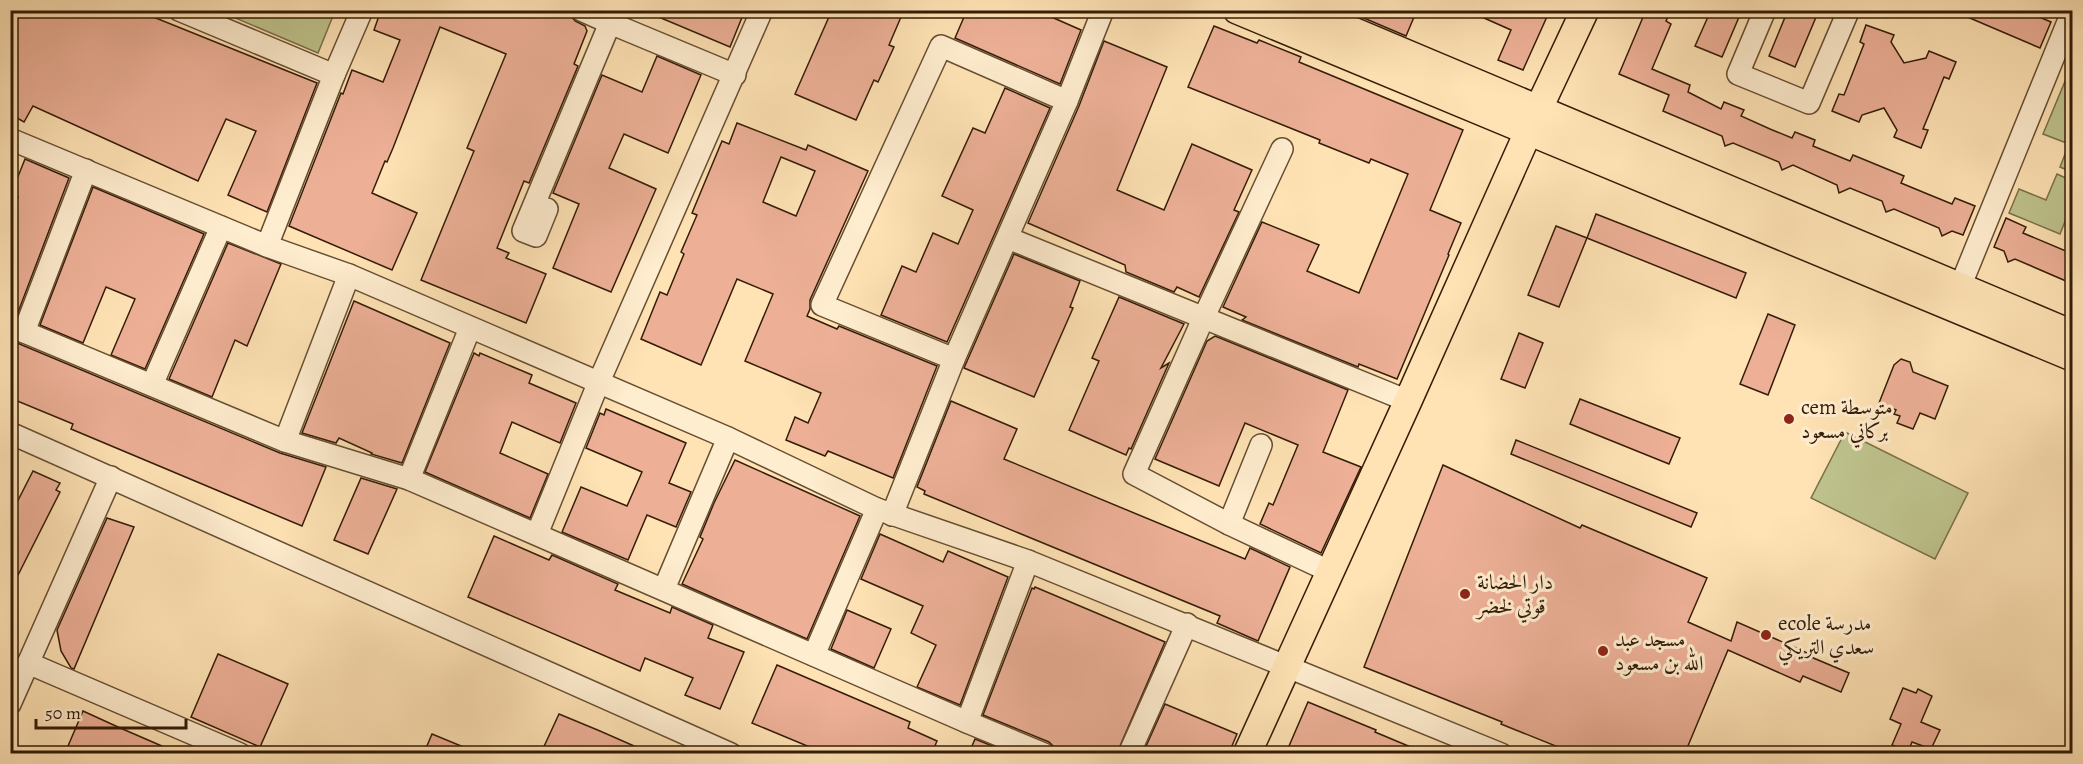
<svg xmlns="http://www.w3.org/2000/svg" width="2083" height="764" font-family="Alegreya,Amiri,serif">
  <rect width="100%" height="100%" fill="#ffe3b5"/>
  <filter id="stains"><feTurbulence type="fractalNoise" baseFrequency=".00333" numOctaves="4"/><feColorMatrix values="0 0 0 0 .2 0 0 0 0 .09 0 0 0 0 .02 0 0 0 .5 -.17"/></filter>
  <radialGradient id="worn" r=".72"><stop offset=".6" stop-color="#630" stop-opacity="0"/><stop offset="1" stop-color="#630" stop-opacity=".3"/></radialGradient>
  <!-- green -->
  <g fill="#bfc48e" stroke="#7a704a" stroke-width="1.5">
    <path d="M219,11V10L335,11L318,53Z"/>
    <path d="M2066,79L2072,81V172L2060,167L2069,144L2043,134Z"/>
    <path d="M2057,174L2072,181V204L2060,234L2009,213L2019,189L2046,200Z"/>
    <path d="M1845,432L1968,493L1935,559L1811,498Z"/>
  </g>
  <!-- building -->
  <g fill="#edb097" stroke="#341c07" stroke-width="1.5" fill-rule="evenodd">
    <path d="M16,10H136L317,83L267,212L228,195L256,131L226,119L198,181L33,106L24,122L10,114V20Z"/>
    <path d="M381,10H562L569,13L575,21L585,26L587,31L574,64L578,66L529,183L524,181L497,248L509,253L506,258L546,274L526,323L421,280L474,151L467,148L506,54L472,40L440,27L393,148L387,162L385,161L372,193L417,213L392,270L289,226L341,93L343,94L352,70L383,82L400,40L374,30Z"/>
    <path d="M642,10H745L730,47Z"/>
    <path d="M832,10H904L889,45L894,47L878,82L874,80L856,120L795,94Z"/>
    <path d="M967,10H1049L1047,15L1081,30L1060,84L955,38Z"/>
    <path d="M1345,10H1417L1406,36Z"/>
    <path d="M1466,10H1550L1523,70L1498,60L1511,30Z"/>
    <path d="M1646,10H1671L1666,21L1671,24L1652,69L1690,85L1688,92L1721,109L1724,102L1744,110L1741,116L1770,129L1792,138L1795,132L1815,140L1813,146L1850,161L1853,155L1904,176L1901,183L1930,195L1952,204L1955,198L1975,206L1963,235L1952,231L1942,236L1939,228L1894,209L1886,212L1882,201L1850,188L1839,193L1837,185L1793,165L1782,170L1779,162L1733,143L1725,146L1722,136L1663,111L1669,95L1619,74Z"/>
    <path d="M1711,10H1742L1722,57L1695,46Z"/>
    <path d="M1788,10H1819L1795,67L1769,56Z"/>
    <path d="M1951,10H2023L2051,22L2040,48Z"/>
    <path d="M1866,25L1894,35L1891,42L1904,63L1926,58L1929,51L1956,62L1949,79L1944,77L1930,112L1923,129L1928,130L1921,148L1894,137L1897,130L1884,108L1862,115L1859,122L1832,111L1839,94L1844,95L1855,67L1864,44L1860,42Z"/>
    <path d="M1214,26L1257,43L1259,40L1301,57L1299,62L1463,130L1430,210L1461,223L1448,254L1449,255L1397,379L1359,364L1358,367L1242,320L1246,317L1223,307L1262,222L1319,245L1307,271L1359,293L1408,174L1371,159L1369,163L1319,143L1320,140L1188,87Z"/>
    <path d="M1104,41L1167,67L1117,190L1164,210L1192,144L1252,170L1234,210L1239,212L1199,297L1177,287L1174,292L1126,272L1125,265L1028,223L1079,106Z"/>
    <path d="M657,56L701,75L668,153L624,134L609,168L656,189L611,292L553,268L579,204L553,193L602,75L642,92Z"/>
    <path d="M1005,88L1050,108L947,342L881,315L902,266L916,272L933,233L958,244L973,210L942,196L973,128L985,133Z"/>
    <path d="M737,123L806,150L808,145L868,171L810,300V309L807,316L837,329L839,326L937,366L893,478L828,451L825,456L786,440L795,417L808,423L821,393L745,361L773,294L737,279L701,365L641,339L660,292L667,295L684,254L681,252L697,215L692,213L722,141L729,144ZM781,157L815,171L796,216L763,202Z"/>
    <path d="M25,159L69,178L17,315L10,314V216L18,197L11,194Z"/>
    <path d="M93,187L204,234L145,369L111,355L135,299L106,287L83,343L40,325Z"/>
    <path d="M1596,214L1746,273L1736,298L1587,238Z"/>
    <path d="M2006,218L2026,227L2023,233L2073,254V284L2015,259L2008,262L2004,251L1994,247Z"/>
    <path d="M1556,226L1587,238L1559,307L1528,295Z"/>
    <path d="M228,243L281,264L247,346L235,340L212,397L169,379Z"/>
    <path d="M1014,254L1080,281L1070,307L1073,308L1034,397L964,368Z"/>
    <path d="M1119,297L1184,324L1161,368L1169,363L1131,449L1129,448L1126,455L1069,430L1099,361L1092,358Z"/>
    <path d="M354,301L450,343L402,463L371,454L372,453L339,438L336,443L302,433Z"/>
    <path d="M1768,314L1795,325L1768,395L1740,384Z"/>
    <path d="M1519,333L1543,343L1525,388L1501,379Z"/>
    <path d="M1215,336L1348,390L1323,452L1361,467L1321,553L1260,524L1269,503L1273,505L1298,445L1245,423L1219,486L1155,459L1207,341Z"/>
    <path d="M10,340L280,453L326,467L302,526L71,429L73,424L10,398Z"/>
    <path d="M474,353L479,356L480,353L532,375L529,383L576,403L560,443L512,422L500,453L548,474L530,518L425,472Z"/>
    <path d="M1901,359L1910,362L1913,372L1948,386L1935,419L1920,413L1913,429L1897,423L1900,416L1894,414L1896,410L1879,403L1894,365Z"/>
    <path d="M1580,399L1680,438L1669,464L1570,424Z"/>
    <path d="M951,401L1017,429L1004,459L1245,559L1250,548L1290,567L1258,641L1217,623L1220,616L924,494L925,491L917,487Z"/>
    <path d="M606,409L686,443L669,483L691,492L676,527L647,515L628,560L562,532L581,487L627,506L642,472L586,448L600,413L604,415Z"/>
    <path d="M1516,440L1697,513L1691,527L1511,454Z"/>
    <path d="M735,460L860,516L807,639L682,584L703,539L700,537L714,503Z"/>
    <path d="M1443,465L1580,528L1582,525L1707,578L1688,622L1731,641L1737,622L1812,655L1811,657L1849,673L1841,692L1803,676L1800,682L1728,650L1685,753H1573L1501,724L1502,722L1364,667Z"/>
    <path d="M33,471L60,483L56,490L60,492L10,591V516Z"/>
    <path d="M361,478L397,489L368,554L334,540Z"/>
    <path d="M107,518L134,527L74,669L71,668L61,651L57,630Z"/>
    <path d="M880,534L943,562L948,551L1008,577L960,705L917,687L936,645L911,633L923,606L861,579Z"/>
    <path d="M494,536L549,560L552,555L618,584L615,590L670,613L672,607L713,625L708,638L744,652L720,709L685,695L693,678L645,658L640,671L468,597Z"/>
    <path d="M1035,587L1165,642L1117,753H1057L1054,747L1049,742L983,715L1032,588L1034,589Z"/>
    <path d="M847,610L891,629L874,668L831,649Z"/>
    <path d="M218,654L288,684L260,747L191,717Z"/>
    <path d="M777,665L910,722L908,728L937,741L932,753H824L752,723Z"/>
    <path d="M1903,688L1916,693L1918,689L1932,696L1921,722L1940,730L1931,749L1912,742L1908,752L1892,745L1901,724L1890,719Z"/>
    <path d="M1308,702L1376,730L1375,732L1425,753H1286Z"/>
    <path d="M1165,704L1237,734L1229,753H1143Z"/>
    <path d="M83,711L118,727L178,753H65Z"/>
    <path d="M559,714L600,731L650,753H541Z"/>
    <path d="M432,734L478,753H424Z"/>
    <path d="M975,739L1010,753H969Z"/>
  </g>
  <g fill="none" stroke-linecap="round" stroke-linejoin="round">
    <defs>
      <g id="minor">
        <path d="M179,10L334,75L362,10"/>
        <path d="M581,10L610,23L615,11"/>
        <path d="M1765,10L1738,74L1809,103L1847,14"/>
        <path d="M10,139L267,246L349,275L728,438L877,509L1028,561L1501,754"/>
        <path d="M1282,149L1203,319L1134,474L1229,524L1331,572"/>
        <path d="M547,209L536,236L523,231L610,23L735,75"/>
        <path d="M1008,238L1408,401"/>
        <path d="M267,246L334,75"/>
        <path d="M1960,287L2072,12"/>
        <path d="M10,326L285,441L409,479L967,722L1044,754"/>
        <path d="M24,332L86,170"/>
        <path d="M954,359L822,305L941,46L1067,101"/>
        <path d="M152,385L221,227"/>
        <path d="M10,433L731,754"/>
        <path d="M285,441L349,275"/>
        <path d="M409,479L470,328"/>
        <path d="M892,515L954,359L1067,101L1103,10"/>
        <path d="M1229,524L1261,445"/>
        <path d="M537,534L598,384L762,10"/>
        <path d="M664,589L728,438"/>
        <path d="M814,655L877,509"/>
        <path d="M28,663L240,754"/>
        <path d="M10,704L111,477"/>
        <path d="M967,722L1028,561"/>
        <path d="M1129,754L1187,624"/>
      </g>
      <g id="major">
        <path d="M1237,10L2072,357"/>
        <path d="M1303,10L2072,334"/>
        <path d="M1247,754L1408,401L1538,110L1585,10"/>
      </g>
    </defs>
    <!-- minor casing -->
    <use href="#minor" stroke="#674e32" stroke-width="24"/>
    <!-- major casing -->
    <use href="#major" stroke="#341c07" stroke-width="30"/>
    <!-- minor -->
    <use href="#minor" stroke="#ffedcf" stroke-width="21"/>
    <!-- major -->
    <use href="#major" stroke="#ffe3b5" stroke-width="27"/>
  </g>
  <!-- markers -->
  <g fill="#8f2418" stroke="#ffedcf" stroke-width="2">
    <circle cx="1789" cy="419" r="6"/>
    <circle cx="1465" cy="594" r="6"/>
    <circle cx="1766" cy="635" r="6"/>
    <circle cx="1603" cy="651" r="6"/>
  </g>
  <g text-anchor="middle" dominant-baseline="central" stroke-width="6" stroke-linejoin="round" paint-order="stroke">
    <!-- poi labels -->
    <g font-size="21" fill="#341c07" stroke="#ffedcf" text-anchor="start">
      <text x="1801" y="407">cem متوسطة<tspan x="1801" dy="24">بركاني مسعود</tspan></text>
      <text x="1477" y="582">دار الحضانة<tspan x="1477" dy="24">قوتي لخضر</tspan></text>
      <text x="1778" y="623">ecole مدرسة<tspan x="1778" dy="24">سعدي التريكي</tspan></text>
      <text x="1615" y="639">مسجد عبد<tspan x="1615" dy="24">الله بن مسعود</tspan></text>
    </g>
  </g>
  <!-- margin -->
  <rect width="2083" height="764" fill="none" stroke="#ffe3b5" stroke-width="36"/>
  <rect x="12" y="12" width="2059" height="740" fill="none" stroke="#341c07" stroke-width="3"/>
  <rect x="18" y="18" width="2047" height="728" fill="none" stroke="#341c07" stroke-width="1.5"/>
  <!-- scale -->
  <path d="M36 719v9h150v-9" fill="none" stroke="#341c07" stroke-width="3"/>
  <text x="45" y="719" font-size="18" fill="#341c07" stroke="#ffedcf" stroke-width="4.5" paint-order="stroke">50 m</text>
  <rect width="100%" height="100%" filter="url(#stains)"/>
  <rect width="100%" height="100%" fill="url(#worn)"/>
</svg>
